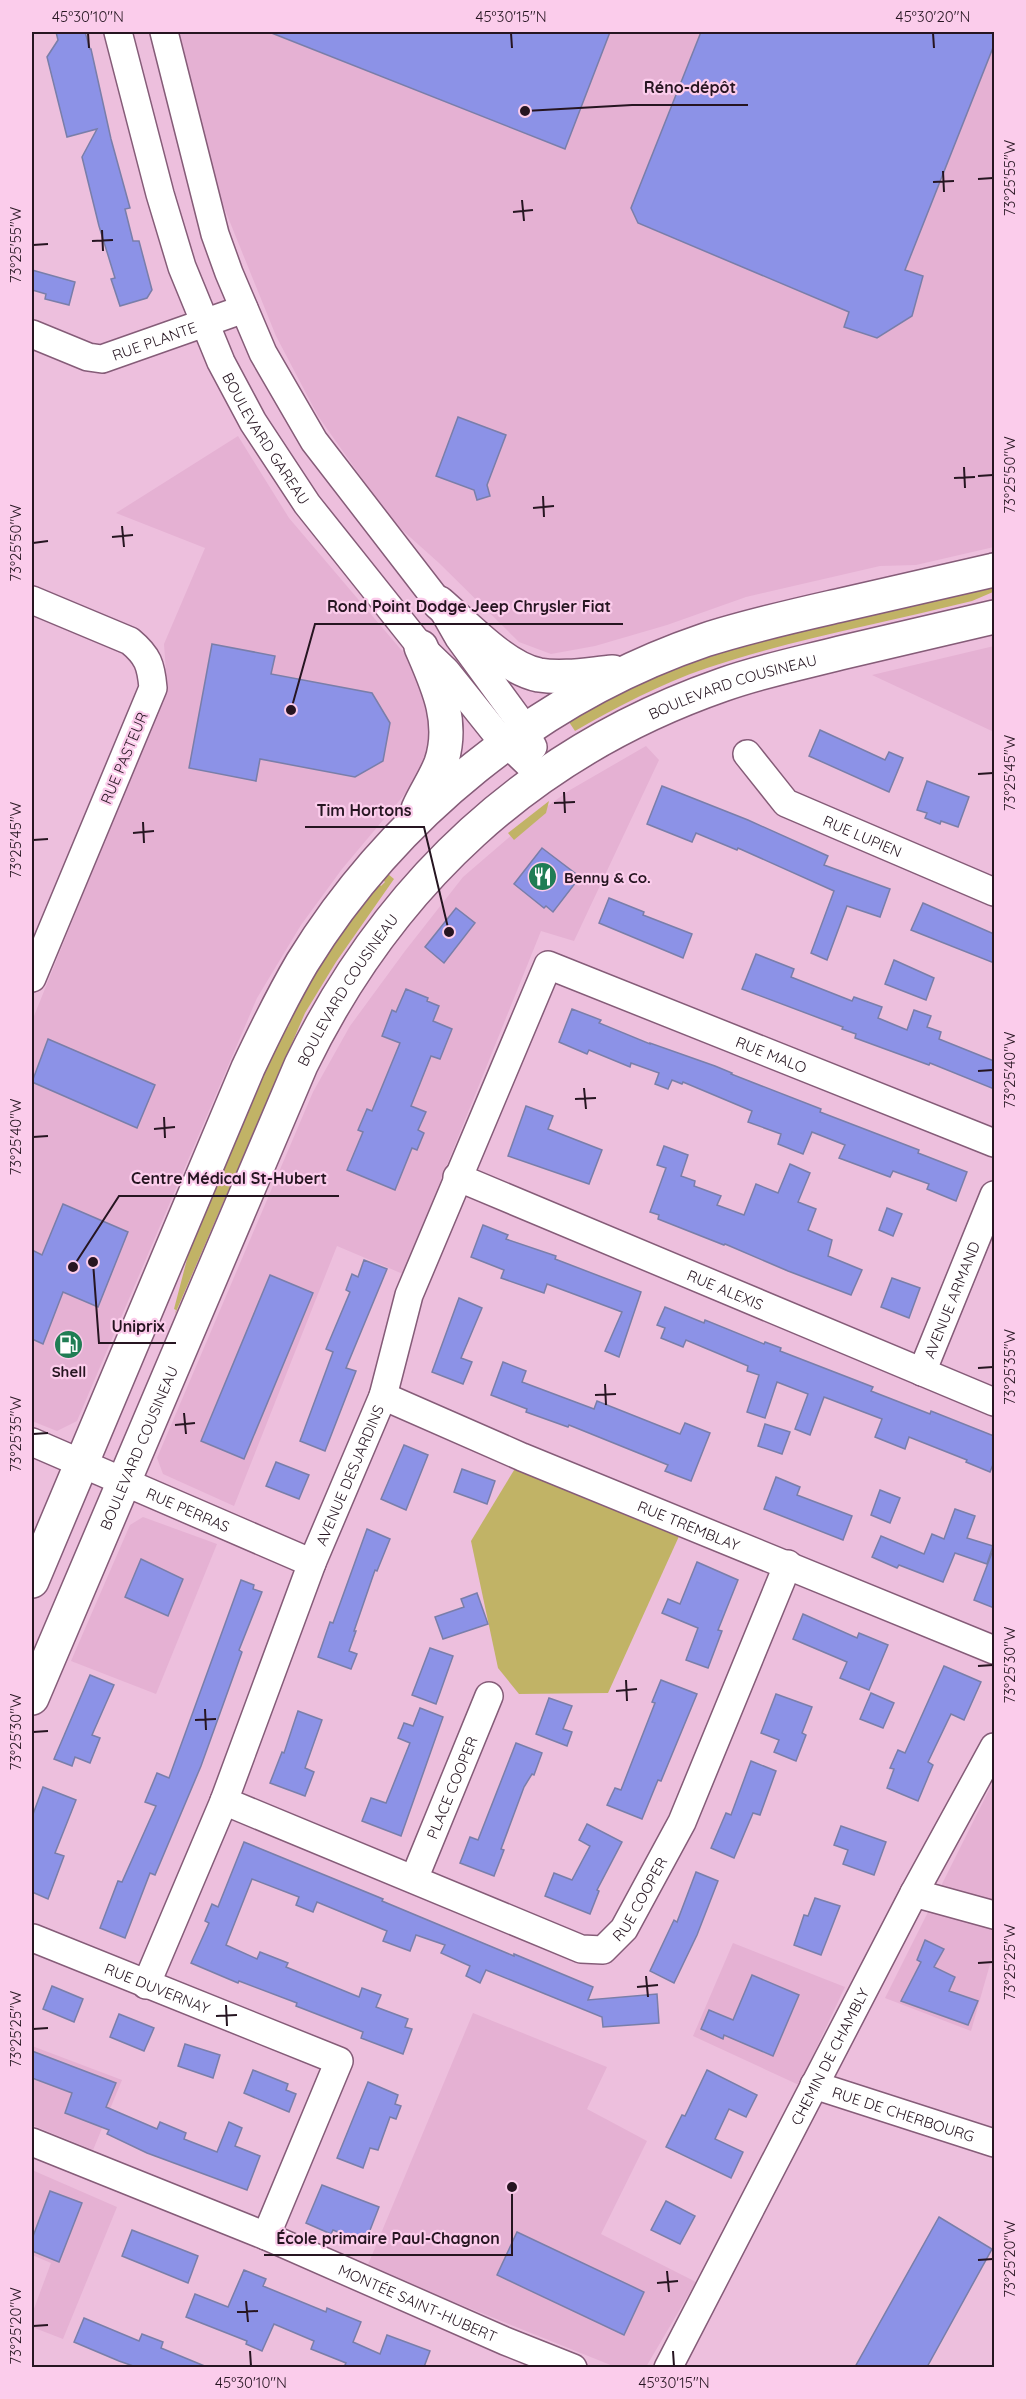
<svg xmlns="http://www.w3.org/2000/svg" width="1026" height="2399" font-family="Quicksand,sans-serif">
  <rect width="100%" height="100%" fill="#edbfdd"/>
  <!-- built -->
  <g fill="#e5b1d3">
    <path d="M179,32H994V547L916,565L880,566L746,597L667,625L595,646L551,654L519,642L439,563L392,521L318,416L276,336L221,200Z"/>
    <path d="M238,436L289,518L403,652L417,676L430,709V748L415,782L342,869L301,925L257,998L77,1421L57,1431L32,1421V1021L167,686L164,644L205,548L116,513Z"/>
    <path d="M994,646V732L872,675Z"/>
    <path d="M646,746L659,760L574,941L541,931L403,1274L337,1246L234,1506L163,1474L157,1458L313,1092L350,1026L405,951L463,877L535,815L570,790Z"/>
    <path d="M143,1517L217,1544L156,1694L71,1661L130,1525Z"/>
    <path d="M994,1780V1950L971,2031L885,1998Z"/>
    <path d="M733,1943L845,1987L799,2085L693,2036Z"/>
    <path d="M473,2013L607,2067L587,2109L647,2141L601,2234L696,2282L646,2367L618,2368L367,2267Z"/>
    <path d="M32,2046L122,2080L93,2150L32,2125Z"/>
    <path d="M32,2170L117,2207L63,2339L32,2327V2314L51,2263L32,2255Z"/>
  </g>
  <!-- green -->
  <g fill="#c1b366">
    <path d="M992,586L993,592L972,601C884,623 793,639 707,668C660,684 617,707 575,731L569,722C699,642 846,620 992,586Z"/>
    <path d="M549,801L546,813L514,840L508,833Z"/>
    <path d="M388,874L394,879L336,962L305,1013L175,1314L176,1310L174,1309L191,1244L285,1026L288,1027L290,1023L287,1021C312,972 345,928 379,884L381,886L385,882L383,880Z"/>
    <path d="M522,1457L685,1523L608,1693L519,1694L498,1668L471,1541Z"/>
  </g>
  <!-- building -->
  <g fill="#8c92e7" stroke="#797ea9" stroke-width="1.5">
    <path d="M56,32H85L90,49H91L111,139L130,208L125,209L133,241H139L152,290L147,298L120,306L111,279L115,278L99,226L82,157L97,129L67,137L47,57L58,40Z"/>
    <path d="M269,32H610L565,149Z"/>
    <path d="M701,32H994V45L905,270L923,276L912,316L877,338L844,327L849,312L638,223L631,208Z"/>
    <path d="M32,270L75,282L69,305L45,299L46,294L32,290Z"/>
    <path d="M458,417L506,435L487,485L490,496L477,500L474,490L436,476Z"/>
    <path d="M212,644L275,656L271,674L372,693L390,723L383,761L355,777L260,759L256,781L189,768Z"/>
    <path d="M820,730L885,760L889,752L903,758L889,792L809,756Z"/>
    <path d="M927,781L969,797L958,827L941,821L940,824L925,818L927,813L917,810Z"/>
    <path d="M662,786L748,820L828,856L824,865L890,889L880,917L847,906L827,960L811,953L834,891L738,848L737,850L696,833L692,842L647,824Z"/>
    <path d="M542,848L580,877L553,912L546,906L544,908L514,884Z"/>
    <path d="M609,898L644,912L643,915L692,934L683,958L599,923Z"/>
    <path d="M923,903L994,934V963L911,930Z"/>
    <path d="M456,908L475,923L444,963L425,947Z"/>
    <path d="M756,954L794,969L791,977L852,1001L854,997L882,1007L878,1018L907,1030L914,1010L931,1016L927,1027L941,1032L939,1039L994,1061V1089L930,1063L929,1065L855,1038L856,1034L842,1029L843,1027L742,989Z"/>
    <path d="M894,960L934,978L926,1000L885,984Z"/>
    <path d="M406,989L428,998L427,1001L439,1006L433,1021L452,1029L440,1059L431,1056L411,1106L426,1112L418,1130L424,1133L417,1150L412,1148L395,1190L347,1170L363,1132L358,1130L367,1109L372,1111L400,1043L382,1036L392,1010L396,1012Z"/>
    <path d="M572,1009L601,1020L599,1023L650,1044V1043L715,1066L732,1073L731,1074L821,1109L820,1112L919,1150L918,1153L967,1172L956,1201L927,1189L929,1184L893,1171L890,1177L839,1158L845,1145L812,1132L803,1154L778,1144L781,1134L748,1122L752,1111L683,1082L682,1084L672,1080L668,1089L655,1084L659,1073L631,1063L630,1067L589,1050L587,1054L559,1042Z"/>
    <path d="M48,1039L155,1085L137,1128L32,1082Z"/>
    <path d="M526,1106L553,1116L548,1129L602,1150L589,1184L508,1156Z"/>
    <path d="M664,1146L688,1155L681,1176L695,1181L694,1186L721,1196L717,1205L744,1215L756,1184L778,1193L790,1164L810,1173L798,1202L816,1209L808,1230L832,1240L828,1256L862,1270L851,1295L788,1271L725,1244L724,1245L658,1219L659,1215L650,1212L666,1168L657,1165Z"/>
    <path d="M63,1204L128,1232L98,1307L63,1292L43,1344L32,1339V1250L42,1255Z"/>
    <path d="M887,1208L902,1214L893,1236L879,1230Z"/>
    <path d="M483,1225L508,1235L506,1239L556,1256L555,1259L641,1292L619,1357L605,1351L622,1312L547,1284L544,1293L501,1278L504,1270L471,1257Z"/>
    <path d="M364,1260L387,1269L346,1368L356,1371L325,1451L300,1441L333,1352L326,1349L350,1292L346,1290L352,1274L358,1277Z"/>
    <path d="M270,1275L313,1293L244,1459L201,1441Z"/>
    <path d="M892,1278L920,1288L909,1318L881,1307Z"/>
    <path d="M459,1298L482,1308L461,1358L472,1362L463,1384L432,1372Z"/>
    <path d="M665,1307L704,1323L705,1320L764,1344L765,1342L781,1348L780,1351L873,1387L871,1391L930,1414L931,1411L994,1436V1462L990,1472L966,1462L967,1460L909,1437L905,1449L875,1437L882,1419L824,1397L810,1435L795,1429L808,1394L777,1382L765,1418L747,1412L759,1375L747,1371L748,1366L686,1340L683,1347L661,1338L665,1328L657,1325Z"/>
    <path d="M503,1362L526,1371L522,1382L594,1409L597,1401L680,1434L685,1423L710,1433L691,1481L665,1471L668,1465L569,1425L568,1427L526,1412L527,1409L491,1395Z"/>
    <path d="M765,1424L790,1432L782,1454L758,1446Z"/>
    <path d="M404,1445L428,1455L406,1510L381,1499Z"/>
    <path d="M276,1462L309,1475L299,1499L266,1486Z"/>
    <path d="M462,1469L495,1481L487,1504L454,1492Z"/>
    <path d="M776,1477L800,1487L797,1495L852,1516L843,1540L764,1509Z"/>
    <path d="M880,1490L900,1498L890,1523L871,1515Z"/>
    <path d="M955,1509L975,1516L967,1538L993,1546L987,1564L955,1553L943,1582L899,1565L897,1568L872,1557L881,1536L924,1554L932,1534L944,1539Z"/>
    <path d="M367,1529L390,1539L377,1571L375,1570L354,1631H356L349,1651L357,1654L351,1669L318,1657L330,1622L333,1623Z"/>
    <path d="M993,1550H994V1608L974,1600Z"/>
    <path d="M141,1559L183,1579L168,1616L125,1597Z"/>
    <path d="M697,1562L738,1580L718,1630L722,1631L708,1668L686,1660L698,1628L662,1613L668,1599L680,1604Z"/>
    <path d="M241,1580L254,1585L253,1589L262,1592L239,1650L242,1652L201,1766L155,1875L150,1873L125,1938L100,1928L118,1881L122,1882L156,1806L145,1802L157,1773L169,1778Z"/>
    <path d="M477,1593L488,1624L443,1639L435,1617L464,1607L461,1599Z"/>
    <path d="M803,1614L857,1638L859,1633L888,1645L869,1690L840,1678L847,1662L793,1639Z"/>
    <path d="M430,1648L453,1656L436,1704L412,1695Z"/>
    <path d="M944,1666L981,1682L964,1720L951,1714L928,1762L933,1765L918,1801L887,1788L894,1769L890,1768L898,1750L905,1753Z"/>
    <path d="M90,1675L114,1685L92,1735L100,1738L90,1763L75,1757L72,1766L54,1759Z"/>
    <path d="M661,1680L697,1694L661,1781L658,1780L642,1819L607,1805L615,1788L621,1790L655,1703L652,1702Z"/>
    <path d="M871,1693L894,1703L883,1728L860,1719Z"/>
    <path d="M776,1694L812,1707L802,1733L806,1735L796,1761L774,1752L779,1740L761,1733Z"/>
    <path d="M549,1698L572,1706L563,1729L572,1732L567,1746L536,1734Z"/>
    <path d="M420,1708L443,1717L401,1836L362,1821L371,1798L386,1803L410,1743L398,1738L404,1723L413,1726Z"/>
    <path d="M298,1711L322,1720L305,1768L314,1772L305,1796L270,1783L282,1752L284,1753Z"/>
    <path d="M516,1743L542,1753L534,1775L532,1774L524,1787L501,1849L504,1850L494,1876L460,1863L470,1837L478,1840Z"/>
    <path d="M751,1761L776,1771L760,1815L753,1813L734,1858L711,1848L726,1813L731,1815Z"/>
    <path d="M43,1787L76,1800L55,1853L64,1856L48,1899L32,1892V1817Z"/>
    <path d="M587,1824L622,1842L597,1890L599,1891L590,1914L545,1896L554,1873L572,1880L590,1846L579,1840Z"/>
    <path d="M841,1826L886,1842L874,1875L843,1864L848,1850L834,1845Z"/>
    <path d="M244,1842L383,1899L382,1901L514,1956V1954L593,1987L588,2000L657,1994L659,2023L603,2027L602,2017L486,1970L480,1983L466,1976L470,1966L441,1953L445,1945L416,1935L410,1951L383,1941L387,1931L317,1902L313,1912L296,1905L299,1897L252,1879L226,1945L257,1959L260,1952L288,1963L286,1967L359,1997L362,1988L381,1995L376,2007L408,2019L405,2027L412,2029L403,2054L361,2038L363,2032L296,2006L297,2003L239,1981L238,1983L191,1963L209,1923L205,1921L212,1904L218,1907Z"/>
    <path d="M696,1872L718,1881L697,1935L674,1983L650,1971L674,1920L677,1922Z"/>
    <path d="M815,1898L840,1906L821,1955L794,1945L804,1915L808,1916Z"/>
    <path d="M925,1940L944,1949L934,1967L955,1977L949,1991L978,2001L968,2025L901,2001L921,1962L917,1960Z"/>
    <path d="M752,1975L799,1995L773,2056L724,2035L723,2039L701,2029L709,2010L733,2020Z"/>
    <path d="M52,1986L83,1999L74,2022L43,2009Z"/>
    <path d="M119,2014L154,2028L144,2051L110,2037Z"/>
    <path d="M185,2044L220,2055L213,2078L178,2066Z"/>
    <path d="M32,2051L116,2083L106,2107L157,2129L160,2122L186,2133L184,2139L217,2152L229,2122L242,2128L235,2146L260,2156L247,2190L147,2153L107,2134L109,2130L65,2113L72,2093L32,2078Z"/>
    <path d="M253,2070L288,2084L286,2090L296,2094L289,2112L244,2093Z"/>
    <path d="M707,2070L757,2095L746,2117L729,2109L715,2139L743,2152L731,2178L666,2147L682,2115L685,2116Z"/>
    <path d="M368,2082L398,2095L395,2104L401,2106L396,2119L390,2117L378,2150L370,2148L363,2168L337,2158Z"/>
    <path d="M322,2185L379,2207L365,2243L333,2230L331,2234L306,2223Z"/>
    <path d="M50,2191L82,2203L59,2262L32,2251V2239Z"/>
    <path d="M666,2201L695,2216L680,2244L651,2230Z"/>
    <path d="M939,2217L992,2249L927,2367H855Z"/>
    <path d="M132,2230L198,2256L188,2283L122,2256Z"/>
    <path d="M517,2232L644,2292L624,2335L497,2275Z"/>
    <path d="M244,2270L266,2279L263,2286L326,2312L327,2308L361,2322L353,2342L380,2354L387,2335L430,2351L424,2367H344L346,2363L311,2349L314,2341L274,2324L262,2351L246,2344L247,2341L186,2317L195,2294L228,2307Z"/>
    <path d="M84,2318L139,2341L142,2334L163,2342L161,2348L207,2367H136L119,2361L74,2342Z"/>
  </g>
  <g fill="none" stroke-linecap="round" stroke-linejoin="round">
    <defs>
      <g id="minor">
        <path id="s1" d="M118,32L160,194L182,267L221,362L253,422L307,504L421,647L446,671L494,731L541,776"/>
        <path d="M164,32L215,234L229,273L263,353L314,441L439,603L459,638L516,716L533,747"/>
        <path id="s2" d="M32,334L88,357L102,359L244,309"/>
        <path d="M32,600L130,641C148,656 151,665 153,688L32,978"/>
        <path id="s3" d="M747,754L786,803L994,892"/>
        <path id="s4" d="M457,1177L994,1402"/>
        <path id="s5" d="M922,1372L994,1195"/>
        <path id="s6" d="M383,1396L522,1457L994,1650"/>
        <path id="s7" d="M32,1442L312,1563"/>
        <path id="s8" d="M224,1801L581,1949L603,1950L624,1929L682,1822L788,1564"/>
        <path id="s9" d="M414,1879L489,1696"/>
        <path d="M914,1893L994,1915"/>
        <path id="s10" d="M33,1938L339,2061L266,2236"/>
        <path id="s11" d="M146,1985L224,1801L312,1563L383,1396L409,1295L548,965L994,1143"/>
        <path id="s12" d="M814,2085L994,2143"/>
        <path id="s13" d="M32,2142L266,2236L505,2341L573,2368"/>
        <path id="s14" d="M668,2368L914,1893L994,1747"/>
      </g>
      <g id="major">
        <path d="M439,603C466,626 504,668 539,675C563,679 589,674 613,672"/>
        <path d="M418,809C425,793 435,779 441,763C455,721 437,684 421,647"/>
        <path d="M32,1581L248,1068C265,1032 282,997 302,963C393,815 540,696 705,640C748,626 793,616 837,606C890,594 942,582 994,570"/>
        <path id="s15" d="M32,1698L301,1065C389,884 530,752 722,685C761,671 801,663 840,653C892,641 943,629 994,617"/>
      </g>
    </defs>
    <!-- minor casing -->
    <use href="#minor" stroke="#855c78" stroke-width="30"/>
    <!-- major casing -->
    <use href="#major" stroke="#855c78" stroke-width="36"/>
    <!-- minor -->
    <use href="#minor" stroke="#fff" stroke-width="27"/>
    <!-- major -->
    <use href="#major" stroke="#fff" stroke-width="33"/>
  </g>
  <!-- ticks -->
  <path fill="none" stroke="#261521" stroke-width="2" d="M88,33L89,48M511,33L512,48M933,33L934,48M943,171L944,192M978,179L993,178M933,182L954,181M522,200L524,221M513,212L533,210M102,230L103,251M92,241L113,240M33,245L48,244M964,467L965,488M978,476L993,475M954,478L975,477M543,496L544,517M533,508L554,506M122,526L124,547M112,537L133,535M33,543L48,541M978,774L993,773M564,792L565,813M554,803L575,802M143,822L144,843M133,833L154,831M33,840L48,839M978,1071L993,1070M584,1088L586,1109M575,1099L596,1098M164,1117L165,1138M154,1129L175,1127M33,1137L48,1136M978,1368L993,1367M605,1384L606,1405M595,1395L616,1394M184,1413L186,1434M175,1425L195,1423M33,1434L48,1433M978,1666L993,1665M626,1680L627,1701M616,1691L637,1689M205,1709L206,1730M195,1720L216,1719M33,1732L48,1731M978,1963L993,1962M646,1976L648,1997M637,1987L658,1985M226,2005L227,2026M216,2016L237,2015M33,2029L48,2028M978,2260L993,2259M667,2271L669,2292M657,2283L678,2281M246,2301L248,2322M237,2312L258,2311M33,2326L48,2325M250,2351L251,2366M673,2351L674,2366"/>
  <!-- icons -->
  <defs>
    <symbol id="restaurant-disc" viewBox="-11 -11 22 22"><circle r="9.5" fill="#207d54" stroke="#fbcceb"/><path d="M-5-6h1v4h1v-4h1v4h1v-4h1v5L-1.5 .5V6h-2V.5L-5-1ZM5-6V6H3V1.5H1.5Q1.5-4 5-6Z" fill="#fff"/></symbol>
    <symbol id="fuel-disc" viewBox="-11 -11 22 22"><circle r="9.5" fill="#207d54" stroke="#fbcceb"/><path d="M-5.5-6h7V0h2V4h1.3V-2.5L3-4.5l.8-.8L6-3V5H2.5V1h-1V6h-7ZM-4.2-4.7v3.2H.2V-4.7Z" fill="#fff"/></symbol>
  </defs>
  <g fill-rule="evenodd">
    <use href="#restaurant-disc" x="526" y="860" width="33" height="33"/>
    <use href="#fuel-disc" x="52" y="1328" width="33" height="33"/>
  </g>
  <g text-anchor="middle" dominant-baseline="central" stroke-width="4.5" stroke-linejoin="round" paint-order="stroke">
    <!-- street labels -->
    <g font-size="15" fill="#261521" stroke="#fbcceb">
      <text stroke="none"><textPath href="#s2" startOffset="130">RUE PLANTE</textPath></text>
      <text stroke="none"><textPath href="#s1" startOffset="435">BOULEVARD GAREAU</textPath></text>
      <text stroke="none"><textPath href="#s15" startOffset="1280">BOULEVARD COUSINEAU</textPath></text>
      <text transform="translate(124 758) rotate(-67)">RUE PASTEUR</text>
      <text stroke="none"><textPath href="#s3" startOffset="146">RUE LUPIEN</textPath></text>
      <text stroke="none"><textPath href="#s15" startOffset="776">BOULEVARD COUSINEAU</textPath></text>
      <text stroke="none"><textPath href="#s11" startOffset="1338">RUE MALO</textPath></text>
      <text stroke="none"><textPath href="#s4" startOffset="291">RUE ALEXIS</textPath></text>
      <text stroke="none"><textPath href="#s5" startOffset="78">AVENUE ARMAND</textPath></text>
      <text stroke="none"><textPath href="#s15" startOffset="272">BOULEVARD COUSINEAU</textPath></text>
      <text stroke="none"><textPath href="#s11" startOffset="549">AVENUE DESJARDINS</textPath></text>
      <text stroke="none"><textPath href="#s7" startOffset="170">RUE PERRAS</textPath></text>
      <text stroke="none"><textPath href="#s6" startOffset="332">RUE TREMBLAY</textPath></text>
      <text stroke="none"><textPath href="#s9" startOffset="99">PLACE COOPER</textPath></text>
      <text stroke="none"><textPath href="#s8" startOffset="472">RUE COOPER</textPath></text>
      <text stroke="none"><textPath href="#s10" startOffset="134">RUE DUVERNAY</textPath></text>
      <text stroke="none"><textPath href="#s14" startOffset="351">CHEMIN DE CHAMBLY</textPath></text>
      <text stroke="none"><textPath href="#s12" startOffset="94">RUE DE CHERBOURG</textPath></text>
      <text stroke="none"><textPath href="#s13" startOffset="418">MONTÉE SAINT-HUBERT</textPath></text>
    </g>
    <!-- poi labels -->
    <g font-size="15" font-weight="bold" fill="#261521" stroke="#fbcceb" text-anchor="start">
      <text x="564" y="877">Benny &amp; Co.</text>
      <text x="69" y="1371" text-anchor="middle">Shell</text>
    </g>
  </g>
  <!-- callouts -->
  <path fill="none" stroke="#261521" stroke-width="2" d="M525 111L632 105H748M291 710L315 624H623M449 932L424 827H305M73 1267L119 1196H339M93 1262L99 1343H176M512 2187L512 2255H264"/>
  <g fill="#261521" stroke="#fbcceb" stroke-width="2">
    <circle cx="525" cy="111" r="6"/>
    <circle cx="291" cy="710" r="6"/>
    <circle cx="449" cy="932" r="6"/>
    <circle cx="73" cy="1267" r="6"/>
    <circle cx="93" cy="1262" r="6"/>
    <circle cx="512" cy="2187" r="6"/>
  </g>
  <g font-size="16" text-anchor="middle" font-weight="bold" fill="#261521" stroke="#fbcceb" stroke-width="4.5" stroke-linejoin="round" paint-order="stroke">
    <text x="690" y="93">Réno-dépôt</text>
    <text x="469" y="612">Rond Point Dodge Jeep Chrysler Fiat</text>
    <text x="364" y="816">Tim Hortons</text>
    <text x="229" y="1184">Centre Médical St-Hubert</text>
    <text x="138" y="1332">Uniprix</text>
    <text x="388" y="2244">École primaire Paul-Chagnon</text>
  </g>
  <!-- border -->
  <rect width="1026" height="2399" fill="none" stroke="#fbcceb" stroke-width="66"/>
  <rect x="33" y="33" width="960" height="2333" fill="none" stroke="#261521" stroke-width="2"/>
  <g font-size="15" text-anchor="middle" fill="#261521">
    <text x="88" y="22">45°30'10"N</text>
    <text x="511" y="22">45°30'15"N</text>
    <text x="933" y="22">45°30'20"N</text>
    <text transform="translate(1010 178) rotate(-90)" y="5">73°25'55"W</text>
    <text transform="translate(16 245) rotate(-90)" y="5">73°25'55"W</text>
    <text transform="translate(1010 475) rotate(-90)" y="5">73°25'50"W</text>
    <text transform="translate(16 543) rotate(-90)" y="5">73°25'50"W</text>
    <text transform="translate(1010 773) rotate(-90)" y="5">73°25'45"W</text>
    <text transform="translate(16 840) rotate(-90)" y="5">73°25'45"W</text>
    <text transform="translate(1010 1070) rotate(-90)" y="5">73°25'40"W</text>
    <text transform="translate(16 1137) rotate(-90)" y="5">73°25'40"W</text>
    <text transform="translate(1010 1367) rotate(-90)" y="5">73°25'35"W</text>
    <text transform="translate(16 1434) rotate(-90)" y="5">73°25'35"W</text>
    <text transform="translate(1010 1665) rotate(-90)" y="5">73°25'30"W</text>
    <text transform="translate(16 1732) rotate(-90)" y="5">73°25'30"W</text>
    <text transform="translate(1010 1962) rotate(-90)" y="5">73°25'25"W</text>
    <text transform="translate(16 2029) rotate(-90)" y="5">73°25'25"W</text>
    <text transform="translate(1010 2259) rotate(-90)" y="5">73°25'20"W</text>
    <text transform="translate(16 2326) rotate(-90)" y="5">73°25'20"W</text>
    <text x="251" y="2388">45°30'10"N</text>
    <text x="674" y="2388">45°30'15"N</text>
  </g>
</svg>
